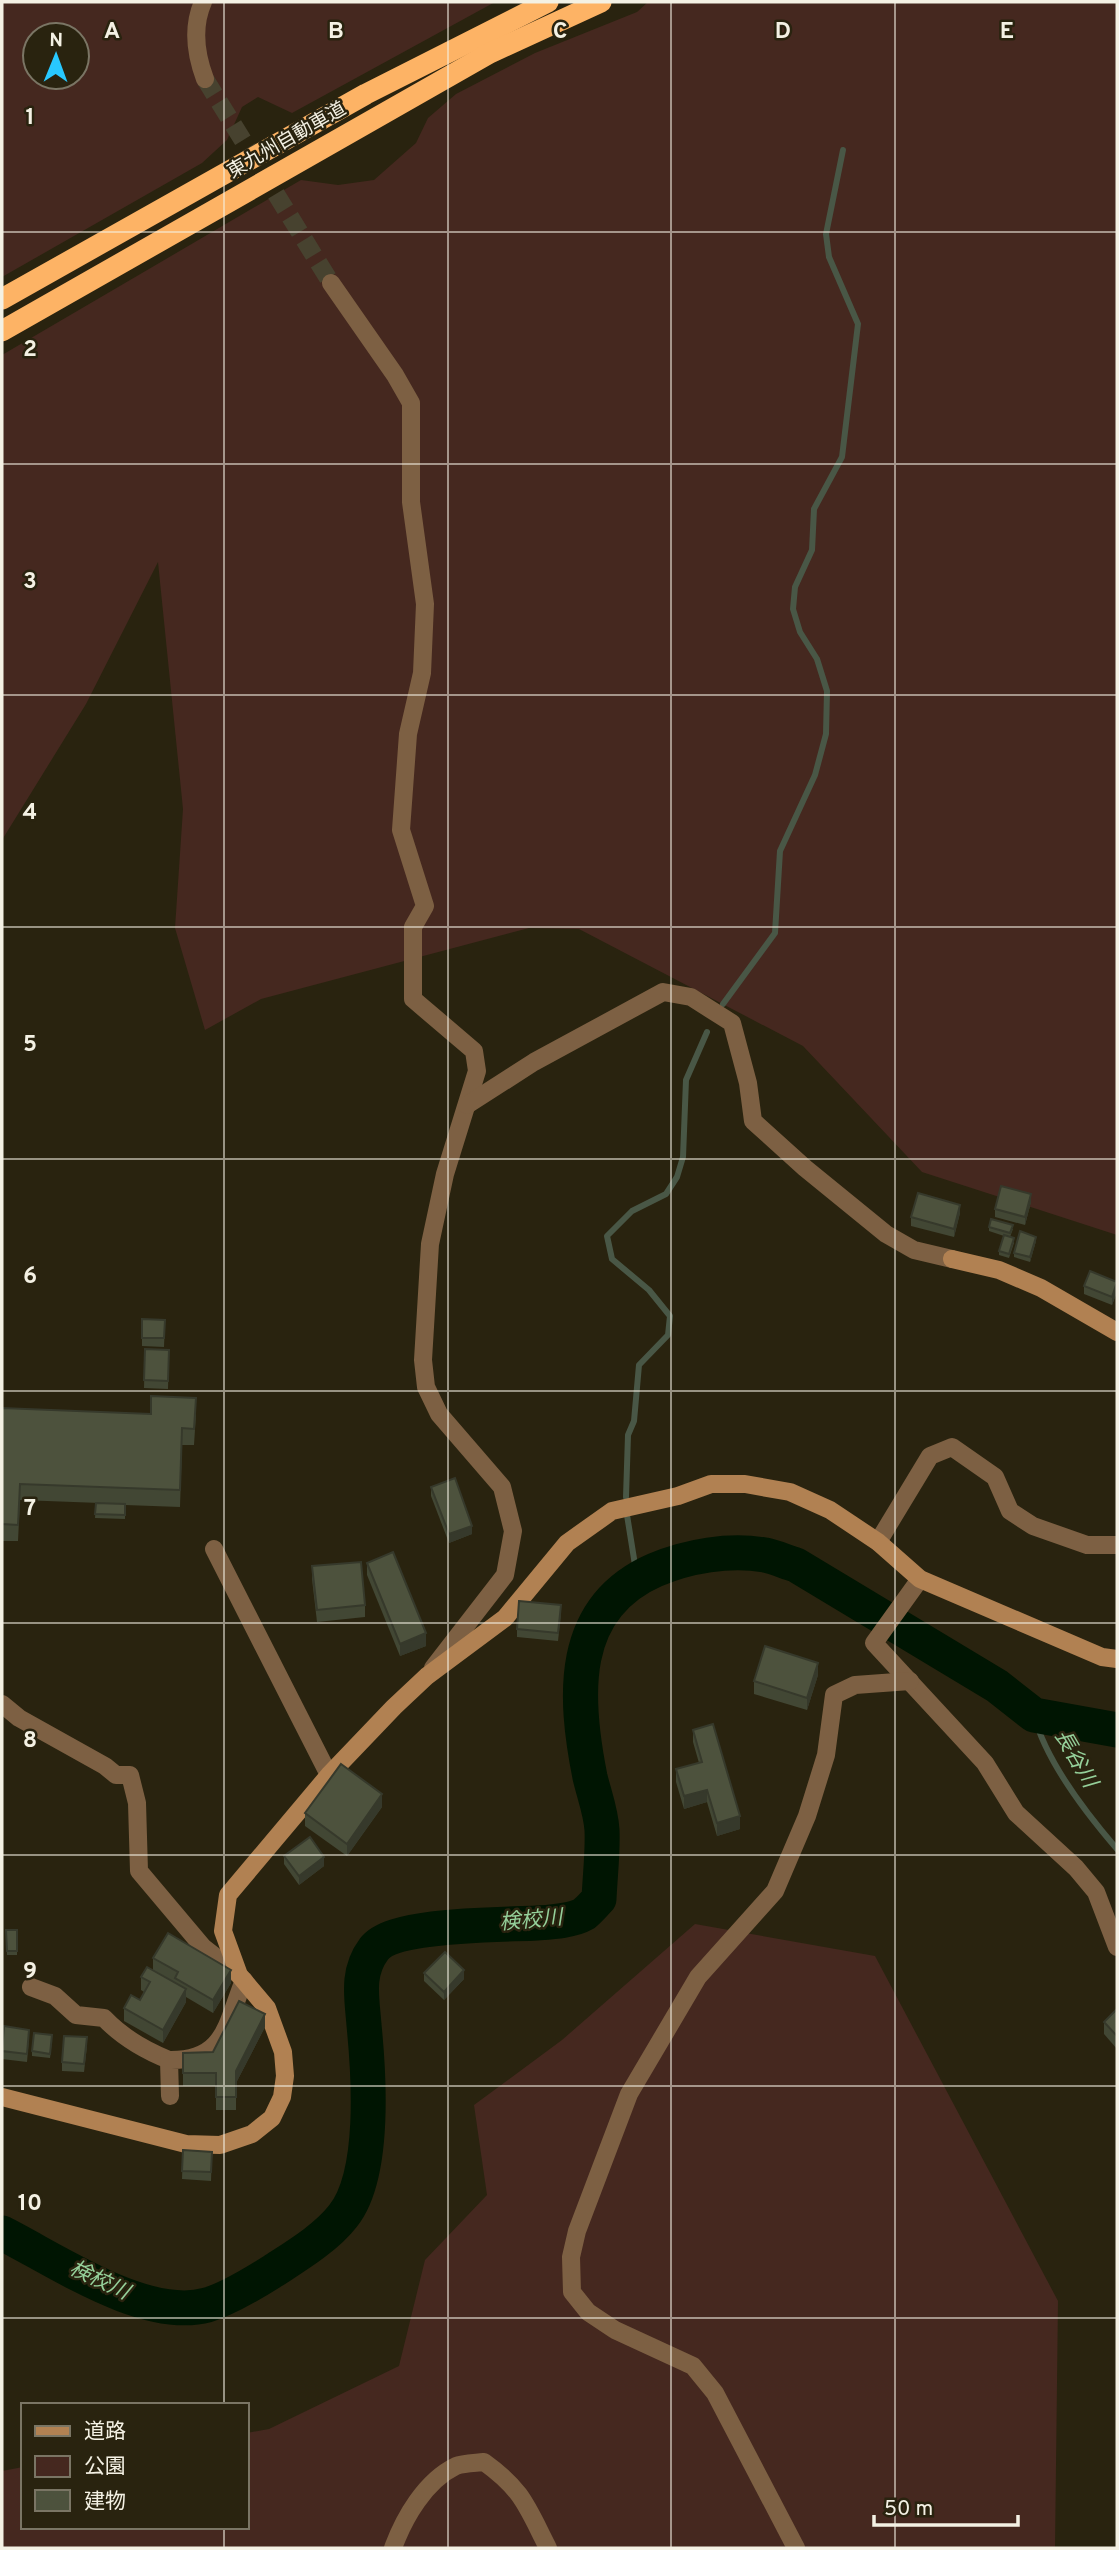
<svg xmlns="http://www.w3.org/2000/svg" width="1119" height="2550" font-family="Overpass,'Noto Sans JP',sans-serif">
  <rect width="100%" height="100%" fill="#29230f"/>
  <!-- green -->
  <g fill="#45281f" fill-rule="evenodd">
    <path d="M2,2H495L292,113L258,97L242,107L227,140L202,163L2,277ZM35,35H77V77H35Z"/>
    <path d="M648,2H1117V1235L922,1172L803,1046L579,929L529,928L261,999L205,1030L175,928L183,809L158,562L86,704L2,840V355L301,180L338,185L374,180L416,143L428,118L456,94L535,53L637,12Z"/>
    <path d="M695,1924L875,1956L1058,2301L1055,2548H2V2471L23,2467V2527H247V2433L269,2429L399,2366L425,2260L487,2195L474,2105L562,2040Z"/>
  </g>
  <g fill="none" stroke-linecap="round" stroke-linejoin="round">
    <!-- stream -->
    <g stroke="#495746" stroke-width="6">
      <path d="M723,1004L775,933L780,851L815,775L826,734L827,691L817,659L800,632L793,609L795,587L812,550L814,509L842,457L858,324L829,257L826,234L843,150"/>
      <path d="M626,1497L628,1435L634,1421L639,1365L668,1335L670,1316L649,1290L612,1259L607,1236L632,1211L666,1194L677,1177L683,1157L686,1080L707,1032"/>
      <path d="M627,1515L635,1565L640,1576"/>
      <path d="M1034,1715C1046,1762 1086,1813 1117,1849"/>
    </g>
    <!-- river -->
    <path stroke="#001502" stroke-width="35" d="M2,2233C56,2260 145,2322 207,2305C228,2299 254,2283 273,2271C296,2256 326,2238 343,2216C376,2175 369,2075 364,2025C362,1998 356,1973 374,1949C393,1923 503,1925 537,1923C551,1922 572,1921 584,1914C589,1910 594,1904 599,1899C600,1876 603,1852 602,1830C601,1812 594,1794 590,1777C574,1697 568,1608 655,1570C688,1556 729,1549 765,1555C775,1557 786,1562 796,1565L997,1686L1034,1715L1117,1730"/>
    <!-- street-tunnel -->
    <path stroke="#47422f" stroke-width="18" stroke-dasharray="18 9" stroke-linecap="butt" d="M205,79L331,283"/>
    <!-- street -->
    <g stroke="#7d6043" stroke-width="18">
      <path d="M203,2C192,27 196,55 205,79"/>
      <path d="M331,283L395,375L411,403V502L425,604L422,673L408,734L401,830L425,906L413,927V999L474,1051L477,1071L445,1174L430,1244L423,1360L426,1387L439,1414L502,1487L513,1531L505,1575L433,1668"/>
      <path d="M467,1105L534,1062L663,992L691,997L732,1023L748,1083L753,1121L805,1168L886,1234L914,1250L952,1259"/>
      <path d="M878,1542L930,1456L952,1447L995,1477L1010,1511L1033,1526L1087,1545H1117"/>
      <path d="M214,1549L329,1775"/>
      <path d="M920,1579L874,1643L985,1763L1016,1813L1076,1868L1096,1892L1117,1947"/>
      <path d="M2,1704L19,1718L105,1766L116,1775H130L137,1803L139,1871L203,1947L239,1975"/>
      <path d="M31,1987L55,1996L76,2015L104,2018C122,2037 144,2050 169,2060"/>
      <path d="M170,2096L169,2060C225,2061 226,2025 244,1980"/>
      <path d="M393,2548C404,2518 425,2481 456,2466C463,2463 476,2463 484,2462C523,2490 527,2507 548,2548"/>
      <path d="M796,2548L715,2393L693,2366L615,2330L588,2312L572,2292L571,2257L577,2231L629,2094L698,1977L775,1891L807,1816L826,1755L834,1695L855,1685L910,1681"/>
    </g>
    <!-- secondary -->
    <g stroke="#b18152" stroke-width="18">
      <path d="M952,1259L999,1270L1041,1288L1117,1332"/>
      <path d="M2,2097L186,2144L220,2145L252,2134L272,2118L282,2097L285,2076L283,2052L267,2008L239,1975L223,1931L228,1895L329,1775L394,1707L427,1676L505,1618L567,1543L612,1511L678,1496L711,1484H745L790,1492L830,1510L878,1542L920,1579L1102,1657L1117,1659"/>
    </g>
    <!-- highway -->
    <g stroke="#fdb365" stroke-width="21">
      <path d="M2,299L366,94L548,2"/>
      <path d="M2,331L490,53L601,2"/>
    </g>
  </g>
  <!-- wall -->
  <g fill="#424734">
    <path d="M1031,1202L1025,1225L995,1217V1209Z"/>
    <path d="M960,1213L954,1237L911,1226V1217Z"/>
    <path d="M989,1227L1013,1229L1010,1237L1014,1243L1009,1258L999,1255V1251L1004,1236L989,1231Z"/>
    <path d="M1036,1241L1030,1262L1014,1257V1253Z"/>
    <path d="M1117,1282V1292L1112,1305L1084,1294V1286Z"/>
    <path d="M142,1319L165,1320L164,1347L142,1346Z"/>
    <path d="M145,1349L169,1350L168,1389L144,1388Z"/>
    <path d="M2,1408L151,1414H196L194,1445H182L180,1507L125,1505V1519L95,1518L96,1503H100L20,1500L18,1541H2Z"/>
    <path d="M431,1487L472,1534L449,1543L431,1496Z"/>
    <path d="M367,1563L426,1646L400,1656L367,1575Z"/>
    <path d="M312,1566L365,1605V1617L317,1622L312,1579Z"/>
    <path d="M561,1614L558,1641L517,1637V1629Z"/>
    <path d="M818,1675L807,1710L754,1694V1681Z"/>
    <path d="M693,1730L740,1829L717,1836L707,1802L684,1809L676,1782V1769L699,1763L693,1742Z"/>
    <path d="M382,1807L347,1856L305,1826V1813Z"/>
    <path d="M284,1856L324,1866L299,1885L284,1864Z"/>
    <path d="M6,1930H17V1955H7Z"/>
    <path d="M153,1958L231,1983L213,2013L186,1997V2002L163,2043L124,2021V2008L140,2000L144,1992L141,1990V1977L153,1970Z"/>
    <path d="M424,1973L464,1979L444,2000L424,1981Z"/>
    <path d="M1117,2009V2049L1104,2034V2022Z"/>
    <path d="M265,2027L236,2083V2110H216V2086H183V2053L213,2052Z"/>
    <path d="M29,2038L27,2062L2,2059V2046Z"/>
    <path d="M52,2040L50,2058L32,2056V2051Z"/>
    <path d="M87,2046L84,2072L62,2071V2062Z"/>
    <path d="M183,2150L212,2152L211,2181L182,2179Z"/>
  </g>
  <!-- shaded-wall -->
  <g fill="#36392b">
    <path d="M1031,1194V1202L1025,1225V1217Z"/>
    <path d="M960,1205V1213L954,1237V1229Z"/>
    <path d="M1036,1237V1241L1030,1262V1257Z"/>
    <path d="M1117,1283V1292L1112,1305V1297Z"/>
    <path d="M472,1526V1534L449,1543V1534Z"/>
    <path d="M426,1633V1646L400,1656V1644Z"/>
    <path d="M818,1663V1675L807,1710V1698Z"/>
    <path d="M707,1790V1802L684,1809V1796Z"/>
    <path d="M382,1794V1807L347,1856V1844Z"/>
    <path d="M740,1816V1829L717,1836V1823Z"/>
    <path d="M324,1857V1866L299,1885V1876Z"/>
    <path d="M231,1970V1983L213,2013V2000Z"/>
    <path d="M464,1970V1979L444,2000V1992Z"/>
    <path d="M186,1989V2002L163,2043V2030Z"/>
    <path d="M265,2014V2027L236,2083V2071Z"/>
  </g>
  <!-- building -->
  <g fill="#4d523d" stroke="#36392b" stroke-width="2">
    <path d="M1001,1186L1031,1194L1025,1217L995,1209Z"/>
    <path d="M918,1193L960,1205L954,1229L911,1217Z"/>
    <path d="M991,1219L1013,1225L1010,1233L989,1227Z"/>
    <path d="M1020,1231L1036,1237L1030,1257L1014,1253Z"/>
    <path d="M1004,1235L1014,1238L1009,1254L999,1251Z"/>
    <path d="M1090,1271L1117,1282L1112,1297L1084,1286Z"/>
    <path d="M142,1319L165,1320L164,1338H142Z"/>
    <path d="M145,1349L169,1350L168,1381L144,1380Z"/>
    <path d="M151,1396L196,1398L194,1429L182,1428L180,1490L20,1484L18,1525L2,1524V1408L151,1414Z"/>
    <path d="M455,1478L472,1526L449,1534L431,1487Z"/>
    <path d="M96,1503L125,1504V1515L95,1514Z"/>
    <path d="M393,1552L426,1633L400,1644L367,1563Z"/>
    <path d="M361,1562L365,1605L317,1610L312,1566Z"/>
    <path d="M519,1601L561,1605L558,1633L517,1629Z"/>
    <path d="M765,1646L818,1663L807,1698L754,1681Z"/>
    <path d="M713,1724L740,1816L717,1823L707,1790L684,1796L676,1769L702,1762L693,1730Z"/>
    <path d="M341,1764L382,1794L347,1844L305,1813Z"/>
    <path d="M310,1837L324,1857L299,1876L284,1856Z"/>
    <path d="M6,1930H17V1951H7Z"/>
    <path d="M168,1933L231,1970L213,2000L175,1978L178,1972L153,1958Z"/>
    <path d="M445,1952L464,1970L444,1992L424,1973Z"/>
    <path d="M147,1967L186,1989L163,2030L124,2008L131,1995L140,2000L150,1982L141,1977Z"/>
    <path d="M239,2001L265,2014L236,2071V2097H216V2073H183V2053L213,2052Z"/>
    <path d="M1117,2009V2036L1104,2022Z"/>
    <path d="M4,2026L29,2030L27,2054L2,2051Z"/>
    <path d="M34,2033L52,2035L50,2054L32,2051Z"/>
    <path d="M64,2036L87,2037L84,2064L62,2062Z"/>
    <path d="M183,2150L212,2152L211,2172L182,2171Z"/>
  </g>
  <!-- grid -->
  <path fill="none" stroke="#f4f1e4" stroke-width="2" stroke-opacity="0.55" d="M224,2V2405M448,2V2548M671,2V2548M895,2V2548M2,232H1117M2,464H1117M2,695H1117M2,927H1117M2,1159H1117M2,1391H1117M2,1623H1117M2,1855H1117M2,2086H1117M2,2318H1117M224,2527V2548"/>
  <g text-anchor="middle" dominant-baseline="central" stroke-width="5" stroke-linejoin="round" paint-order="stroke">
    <!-- street labels -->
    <g font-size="19" fill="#f4f1e4" stroke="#29230f">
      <text transform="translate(287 141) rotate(-30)">東九州自動車道</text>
    </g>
    <!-- water labels -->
    <g font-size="21" font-style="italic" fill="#95d09a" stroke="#29230f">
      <text transform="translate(1075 1759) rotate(60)">長谷川</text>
      <text transform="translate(531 1921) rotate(-5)">検校川</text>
      <text transform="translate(99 2281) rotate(25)">検校川</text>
    </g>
  </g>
  <g font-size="23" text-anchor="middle" font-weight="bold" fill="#f4f1e4" stroke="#29230f" stroke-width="5" stroke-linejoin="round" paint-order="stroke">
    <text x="112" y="38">A</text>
    <text x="336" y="38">B</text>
    <text x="560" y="38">C</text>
    <text x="783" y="38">D</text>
    <text x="1007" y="38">E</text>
    <text x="30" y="124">1</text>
    <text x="30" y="356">2</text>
    <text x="30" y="588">3</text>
    <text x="30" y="819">4</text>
    <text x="30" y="1051">5</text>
    <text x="30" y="1283">6</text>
    <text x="30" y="1515">7</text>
    <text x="30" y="1747">8</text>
    <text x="30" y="1978">9</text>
    <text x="30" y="2210">10</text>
  </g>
  <!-- border -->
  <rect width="1119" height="2550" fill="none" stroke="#f4f1e4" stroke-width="7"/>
  <!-- legend -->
  <rect x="21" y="2403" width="228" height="126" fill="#29230f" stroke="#7a7564" stroke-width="2"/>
  <rect x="35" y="2426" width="35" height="10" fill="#b18152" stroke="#7a7564" stroke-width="2"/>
  <text x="84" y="2438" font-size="21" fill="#f4f1e4">道路</text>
  <rect x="35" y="2456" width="35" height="21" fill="#45281f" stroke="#7a7564" stroke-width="2"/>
  <text x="84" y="2473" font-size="21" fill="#f4f1e4">公園</text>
  <rect x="35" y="2490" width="35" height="21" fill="#4d523d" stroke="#7a7564" stroke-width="2"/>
  <text x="84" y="2508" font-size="21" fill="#f4f1e4">建物</text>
  <!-- north arrow -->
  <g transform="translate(56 56) rotate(1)"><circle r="33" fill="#29230f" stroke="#7a7564" stroke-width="2"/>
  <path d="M0-5L12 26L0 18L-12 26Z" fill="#28c8ff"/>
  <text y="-10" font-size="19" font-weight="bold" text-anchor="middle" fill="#f4f1e4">N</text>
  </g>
  <!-- scale -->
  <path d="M874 2515v10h144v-10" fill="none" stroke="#f4f1e4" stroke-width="3.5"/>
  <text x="884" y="2515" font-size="21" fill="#f4f1e4" stroke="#29230f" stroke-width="5" paint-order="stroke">50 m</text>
</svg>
